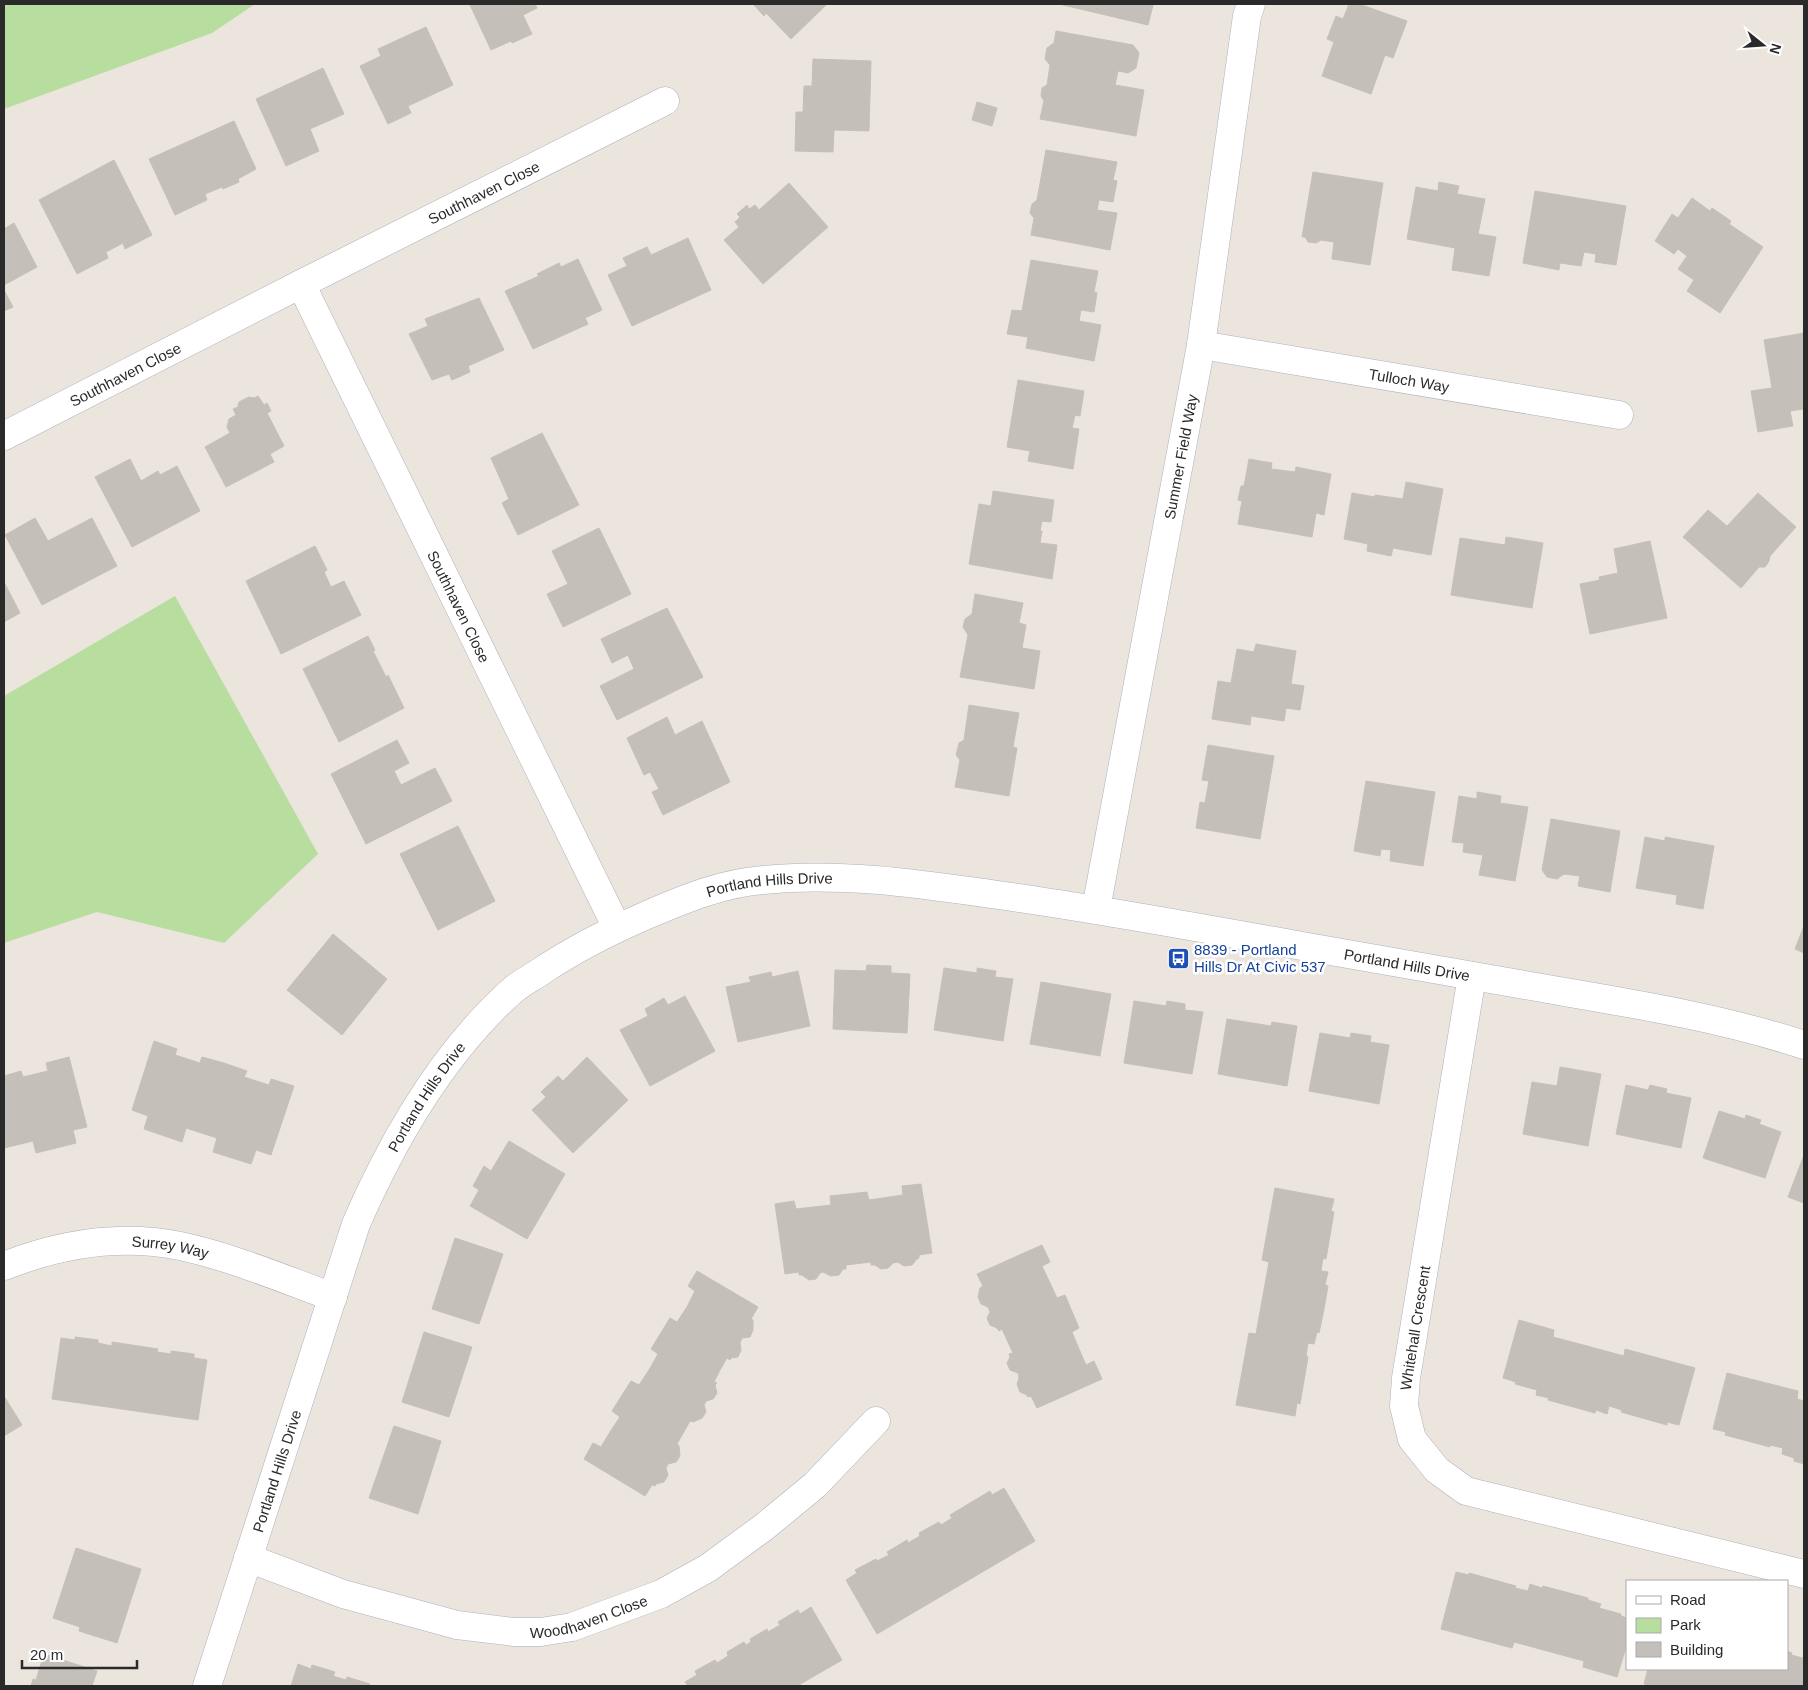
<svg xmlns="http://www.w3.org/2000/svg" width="1808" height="1690" font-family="Arial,sans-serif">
  <rect width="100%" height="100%" fill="#ebe5de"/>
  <!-- green -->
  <g fill="#b7dd9f">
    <path d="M4,4H255L212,33L4,109Z"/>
    <path d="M175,596L318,854L224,943L97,912L4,943V696Z"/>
  </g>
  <!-- building -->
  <g fill="#c4bfb9" stroke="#c6c0b7">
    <path d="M473,4H535L537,8L523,15L532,34L512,43L511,41L491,50L470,5Z"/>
    <path d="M753,4H827L791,39L766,13L764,16Z"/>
    <path d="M1059,4H1151L1153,5L1148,25Z"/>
    <path d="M1349,4H1359L1407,21L1393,58L1385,55L1371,94L1322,76L1334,42L1327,39L1336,16L1343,19Z"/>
    <path d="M426,27L453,85L408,106L411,113L388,124L360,66L381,56L378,49Z"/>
    <path d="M1056,31L1133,45L1139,53L1136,68L1128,73L1118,71L1115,85L1144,90L1136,136L1040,119L1044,101L1041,96L1042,88L1047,85L1050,65L1045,59L1047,48L1054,43Z"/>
    <path d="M813,59L871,61L869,131L834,130L833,152L795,151L796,112H803L804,86H812Z"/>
    <path d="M323,68L344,114L310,129L319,151L286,166L256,99Z"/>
    <path d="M977,102L997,108L992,126L972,120Z"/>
    <path d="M234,121L256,169L238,179L239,182L223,189L222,187L205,194L207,200L175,215L149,159Z"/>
    <path d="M1046,150L1117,162L1113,180L1117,181L1113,202L1099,200L1097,210L1117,213L1110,250L1031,235L1034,218L1030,213L1032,204L1037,200Z"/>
    <path d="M114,160L152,235L125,249L123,243L106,252L108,258L77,274L39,200Z"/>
    <path d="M1313,172L1383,183L1370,265L1332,259L1334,242L1321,240L1316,243L1308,242L1305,237H1302Z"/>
    <path d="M1439,182L1459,186L1457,194L1485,199L1478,234L1496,237L1489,276L1452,270L1455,248L1407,239L1416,187L1438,191Z"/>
    <path d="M789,183L828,227L763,284L724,240L739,227L735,222L740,217L737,214L747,205L749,209L755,205L759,210Z"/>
    <path d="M1535,191L1626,206L1616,265L1595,262L1596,254L1584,252L1581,266L1560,263L1559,270L1523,263Z"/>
    <path d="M1692,198L1710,211L1712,208L1731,221L1729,224L1763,247L1720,313L1687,291L1694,280L1678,269L1687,256L1678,249L1674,254L1655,241L1672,214L1678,218Z"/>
    <path d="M14,223L37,267L4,285V229Z"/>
    <path d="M688,238L711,290L632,326L608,275L627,266L623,258L647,247L651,255Z"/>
    <path d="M578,259L602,310L585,318L588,324L533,349L505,291L539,276L537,274L559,263L561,267Z"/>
    <path d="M1031,260L1098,271L1094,292L1097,293L1094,312L1081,310L1079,321L1101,325L1094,361L1026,348L1028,337L1007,334L1012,310L1022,311Z"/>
    <path d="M4,290L13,307L4,311Z"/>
    <path d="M479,298L504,350L468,366L470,372L452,380L449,374L432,380L409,334L428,326L425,319Z"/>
    <path d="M1804,333V409L1790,411L1793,426L1758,432L1751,391L1772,388L1764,340Z"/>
    <path d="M1018,380L1084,391L1080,416L1075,415L1072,428L1079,429L1073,469L1028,461L1030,451L1007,447Z"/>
    <path d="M258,396L264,405L267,403L271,411L267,413L284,446L270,454L274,462L226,487L205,447L230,433L227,427L229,419L236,415L233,409L238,407L239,402L249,397L254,398Z"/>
    <path d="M542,433L579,505L518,535L502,503L509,499L491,458Z"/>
    <path d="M130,459L141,481L158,471L160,475L177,466L200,511L132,547L95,477Z"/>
    <path d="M1249,459L1272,463L1271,469L1295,472L1296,467L1331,474L1324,515L1316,513L1312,537L1238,524L1242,501L1238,500L1241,486H1244Z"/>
    <path d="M1406,482L1443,489L1431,555L1393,548L1391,556L1367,551L1368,544L1344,539L1352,493L1375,497V495L1403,499Z"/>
    <path d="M993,491L1054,500L1051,522L1042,521L1040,531H1042L1040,543L1057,545L1052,579L969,564L979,504L991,506Z"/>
    <path d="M1758,493L1796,527L1770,556L1769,561L1765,567H1759L1741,588L1683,537L1708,510L1727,526Z"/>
    <path d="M35,518L48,541L92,518L117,566L42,605L5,535Z"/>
    <path d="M599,528L631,594L563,627L547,594L568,584L552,551Z"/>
    <path d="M1506,537L1543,543L1532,608L1451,595L1460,538L1505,545Z"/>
    <path d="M1650,541L1667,618L1590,634L1580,584L1600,580L1599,577L1618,573L1614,549Z"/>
    <path d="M315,546L327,570L324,572L331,587L344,581L361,615L281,654L246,581Z"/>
    <path d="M4,582L20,613L4,622Z"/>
    <path d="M975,594L1023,603L1019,623L1026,625L1022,648L1040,651L1034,689L960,677L968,635L963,627L965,619L972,614Z"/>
    <path d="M667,608L703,677L617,720L600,686L634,669L628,655L612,663L601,639Z"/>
    <path d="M368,636L375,650L373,651L386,677L388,675L404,708L339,742L303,669Z"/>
    <path d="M1256,644L1296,651L1291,684L1304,686L1300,710L1286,708L1284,721L1251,716L1250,725L1212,719L1218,681L1231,683L1237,649L1254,652Z"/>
    <path d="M969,705L1019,713L1013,747L1017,748L1009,796L955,787L960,760L956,755L959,743L964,740Z"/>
    <path d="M667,717L675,735L702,721L730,782L663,815L652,792L659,789L650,772L644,775L627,738Z"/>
    <path d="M397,740L409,763L394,771L401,785L435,768L452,801L366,844L331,774Z"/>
    <path d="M1208,745L1274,756L1260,839L1196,828L1200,802L1205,803L1209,781L1202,780Z"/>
    <path d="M1366,781L1435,792L1423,866L1390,861L1391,850L1381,849L1380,856L1354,851Z"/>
    <path d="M1477,792L1501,796L1500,803L1528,807L1515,881L1479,875L1483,855L1463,852L1464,843L1452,842L1459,796L1477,799Z"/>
    <path d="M1551,819L1620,831L1610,892L1578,886L1580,876L1564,874L1557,879L1547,877L1542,870Z"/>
    <path d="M458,826L495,901L438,930L400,854Z"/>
    <path d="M1645,837L1665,841V837L1714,846L1703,909L1676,904L1677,895L1636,888Z"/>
    <path d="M1804,926V953L1795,949Z"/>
    <path d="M333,934L387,979L342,1035L287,990Z"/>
    <path d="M867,965L891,966V973L910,974L907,1033L833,1029L835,970L866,971Z"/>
    <path d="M944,968L977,973V968L996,971L995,977L1013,979L1003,1041L934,1030Z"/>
    <path d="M798,971L810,1026L738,1042L726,987L751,982L749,977L771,972L772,977Z"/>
    <path d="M1041,982L1111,994L1100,1056L1030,1044Z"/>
    <path d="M685,996L715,1051L650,1086L620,1030L648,1016L645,1009L664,998L668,1005Z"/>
    <path d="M1134,1001L1166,1006L1167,1001L1185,1004V1010L1203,1012L1192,1074L1124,1063Z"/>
    <path d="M1227,1019L1271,1026L1272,1022L1297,1026L1287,1086L1218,1074Z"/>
    <path d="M1320,1033L1350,1038L1351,1033L1371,1036L1370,1042L1389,1045L1379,1104L1309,1091Z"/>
    <path d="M154,1041L177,1049L175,1055L200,1063L202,1057L224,1063L247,1071L244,1077L269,1085L271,1079L294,1086L271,1155L256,1150L251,1164L213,1152L217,1138L186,1128L182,1142L144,1129L148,1116L132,1110Z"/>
    <path d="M69,1057L87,1127L73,1130L76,1143L36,1153L33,1141L4,1148V1076L21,1071L23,1077L48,1071L46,1063Z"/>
    <path d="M587,1057L628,1100L573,1153L532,1110L546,1097L541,1092L558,1076L563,1081Z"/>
    <path d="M1560,1067L1601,1074L1588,1146L1523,1134L1532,1082L1557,1086Z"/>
    <path d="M1626,1085L1648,1090L1650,1085L1667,1089L1666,1093L1691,1098L1681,1148L1616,1134Z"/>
    <path d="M1719,1111L1745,1119L1746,1115L1761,1120L1759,1124L1781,1132L1765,1178L1703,1158Z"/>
    <path d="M509,1141L565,1174L527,1239L470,1206L479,1190L473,1186L484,1166L491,1171Z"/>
    <path d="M1804,1155V1203L1788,1197Z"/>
    <path d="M921,1184L932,1253L919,1255V1258L917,1259L912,1265L904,1266L898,1262L893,1263L888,1268L881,1269L875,1265H871V1262L846,1265V1269H843L839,1275L831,1276L823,1272L820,1273L816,1279L809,1280L802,1275H799V1272L785,1274L775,1204L794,1201L796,1209L814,1207L831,1205L830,1196L867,1192L869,1200L903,1195L902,1186Z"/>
    <path d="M1275,1188L1334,1199L1331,1211L1334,1212L1326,1259L1323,1258L1321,1271L1328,1272L1325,1285L1328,1286L1324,1309L1319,1333L1317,1332L1314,1344L1308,1343L1306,1356L1308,1357L1300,1404L1297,1403L1295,1416L1236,1405L1249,1333L1256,1334L1269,1262L1262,1260Z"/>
    <path d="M455,1238L503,1254L479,1324L432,1309Z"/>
    <path d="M1042,1245L1050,1262L1042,1266L1057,1298L1065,1295L1079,1328L1072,1332L1079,1349L1086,1365L1094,1361L1102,1379L1037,1408L1031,1396L1028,1397L1027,1395L1020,1392L1017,1384L1019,1378L1018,1373L1010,1370L1007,1363L1010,1357L1009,1354L1013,1353L1002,1329L999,1331L997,1328L990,1325L987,1318L990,1312L988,1307L981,1304L978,1297L980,1288L983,1286L977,1274Z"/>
    <path d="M697,1271L758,1307L751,1319L753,1320V1330L750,1337L742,1338L740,1343L741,1350L738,1357L731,1358L730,1360L727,1358L720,1370L714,1382L717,1383L715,1385L717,1393L713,1399L706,1401L704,1405L706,1412L702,1418L693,1422L690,1421L677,1444L679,1446L680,1456L676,1462L668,1464L666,1468L668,1475L664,1482L656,1484L655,1486L652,1485L645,1496L584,1459L593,1443L601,1447L610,1432L620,1417L612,1411L631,1381L639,1385L649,1370L658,1354L651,1349L670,1318L677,1322L687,1307L695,1291L688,1286Z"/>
    <path d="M1519,1320L1554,1330L1553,1337L1587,1346L1624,1356L1625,1349L1695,1368L1679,1425L1667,1422V1425L1621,1412L1622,1410L1609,1406L1607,1414L1596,1410L1595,1413L1548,1400L1549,1398L1536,1395L1537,1390L1515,1384L1516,1382L1503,1378Z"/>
    <path d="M424,1332L472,1347L449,1417L402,1402Z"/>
    <path d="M75,1337L98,1340V1343L112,1346V1342L158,1349L157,1352L171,1354V1351L194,1354V1358L207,1360L198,1420L52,1399L61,1338L75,1340Z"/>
    <path d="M1727,1373L1798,1391L1797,1399L1804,1401V1464L1794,1461V1458L1782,1454L1783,1448L1770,1445V1447L1725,1435L1726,1432L1713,1429Z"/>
    <path d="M4,1396L22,1425L4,1436Z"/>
    <path d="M394,1426L441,1441L418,1514L369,1498Z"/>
    <path d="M1004,1488L1035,1541L877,1634L846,1580L857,1573L855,1570L876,1559L877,1561L889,1555L887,1552L907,1540L908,1543L920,1536L919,1533L939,1522L941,1525L952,1518L950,1515L990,1491L992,1495Z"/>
    <path d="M76,1548L141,1569L117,1643L79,1631L80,1627L53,1618Z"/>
    <path d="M1456,1572L1469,1575V1573L1516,1586L1515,1588L1528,1591L1530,1584L1542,1588L1543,1586L1588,1598V1600L1601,1604L1599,1608L1621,1614V1616L1627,1618V1644L1617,1677L1583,1667L1584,1661L1514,1642L1512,1648L1441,1629Z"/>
    <path d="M811,1607L842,1660L797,1686H688L685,1682L697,1675L695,1671L715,1660L717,1663L728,1656L727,1652L744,1642L746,1645L751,1642L750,1639L767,1629L768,1632L780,1625L778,1622L798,1610L800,1614Z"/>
    <path d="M1787,1651L1792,1653L1791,1655L1803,1658L1804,1686H1654L1644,1684L1648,1669H1787Z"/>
    <path d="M44,1654L97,1671L92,1686H31L33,1679L36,1680Z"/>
    <path d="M298,1664L311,1669L312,1665L335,1672L333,1676L346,1680L347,1677L370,1684L369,1686H291Z"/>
  </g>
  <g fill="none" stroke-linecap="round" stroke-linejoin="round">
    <defs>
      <g id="minor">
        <path id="s1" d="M301,284L617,928"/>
        <path id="s2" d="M1201,345L1619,415"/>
        <path id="s3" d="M4,436L301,284L665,101"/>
        <path id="s4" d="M1096,909L1201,345L1247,16L1251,4"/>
        <path d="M1472,976L1406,1378L1404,1406L1412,1439L1437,1470L1466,1491L1804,1574"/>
        <path id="s5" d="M4,1266C60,1244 120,1234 180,1246C232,1257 283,1279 333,1297"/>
        <path id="s6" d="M248,1558L343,1594L457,1625L514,1632H541L572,1627L661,1594L708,1568L764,1527L815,1485L876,1421"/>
      </g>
      <g id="tertiary">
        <path id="s7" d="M207,1686L356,1224C393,1139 442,1053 513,990C521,983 531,978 540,972C574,949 610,931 647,915C684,899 723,883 763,880C842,872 920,884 998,895C1100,909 1201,928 1302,946C1388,961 1473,976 1559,991C1641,1005 1725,1019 1804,1045"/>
      </g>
    </defs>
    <!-- minor casing -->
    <use href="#minor" stroke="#aeb1ba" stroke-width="29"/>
    <!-- tertiary casing -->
    <use href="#tertiary" stroke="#aeb1ba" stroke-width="29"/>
    <!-- minor -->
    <use href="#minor" stroke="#fff" stroke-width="28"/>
    <!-- tertiary -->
    <use href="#tertiary" stroke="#fff" stroke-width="28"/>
  </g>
  <!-- icons -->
  <defs>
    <symbol id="bus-square" viewBox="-11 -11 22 22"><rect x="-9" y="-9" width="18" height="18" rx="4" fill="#1a4fb4" stroke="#fff"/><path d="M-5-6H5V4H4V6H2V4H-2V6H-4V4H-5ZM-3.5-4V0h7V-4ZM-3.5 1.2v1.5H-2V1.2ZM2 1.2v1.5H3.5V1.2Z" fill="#fff"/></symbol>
  </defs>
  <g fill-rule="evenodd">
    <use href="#bus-square" x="1166" y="946" width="25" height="25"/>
  </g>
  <g text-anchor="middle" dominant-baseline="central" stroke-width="5" stroke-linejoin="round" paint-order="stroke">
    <!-- street labels -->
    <g font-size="15" fill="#2a2a2a" stroke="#fff">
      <text stroke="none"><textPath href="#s3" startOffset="538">Southhaven Close</textPath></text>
      <text stroke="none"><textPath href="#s3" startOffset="136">Southhaven Close</textPath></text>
      <text stroke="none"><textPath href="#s2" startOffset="211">Tulloch Way</textPath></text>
      <text stroke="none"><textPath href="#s4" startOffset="460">Summer Field Way</textPath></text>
      <text stroke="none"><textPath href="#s1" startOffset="359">Southhaven Close</textPath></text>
      <text stroke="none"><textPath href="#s7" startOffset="1051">Portland Hills Drive</textPath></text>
      <text stroke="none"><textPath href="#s7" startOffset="1696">Portland Hills Drive</textPath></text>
      <text stroke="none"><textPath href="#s7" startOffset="631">Portland Hills Drive</textPath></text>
      <text stroke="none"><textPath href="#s5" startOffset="170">Surrey Way</textPath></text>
      <text transform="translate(1415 1328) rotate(-81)">Whitehall Crescent</text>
      <text stroke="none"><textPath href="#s7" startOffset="226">Portland Hills Drive</textPath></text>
      <text stroke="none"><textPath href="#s6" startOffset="354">Woodhaven Close</textPath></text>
    </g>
    <!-- transit labels -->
    <g font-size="15" fill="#164399" stroke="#fff" text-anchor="start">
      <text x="1194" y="949">8839 - Portland<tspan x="1194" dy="17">Hills Dr At Civic 537</tspan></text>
    </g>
  </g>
  <!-- border -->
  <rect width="1808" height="1690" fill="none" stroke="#2a2a2a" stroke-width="10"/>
  <!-- legend -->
  <rect x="1626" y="1580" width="162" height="90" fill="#ffffff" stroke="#aaaaaa"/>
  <rect x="1636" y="1596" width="25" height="8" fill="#ffffff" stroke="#aaaaaa"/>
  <text x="1670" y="1605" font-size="15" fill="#2a2a2a">Road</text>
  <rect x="1636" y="1618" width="25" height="15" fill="#b7dd9f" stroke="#aaaaaa"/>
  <text x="1670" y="1630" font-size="15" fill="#2a2a2a">Park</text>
  <rect x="1636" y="1642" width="25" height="15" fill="#c4bfb9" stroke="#aaaaaa"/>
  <text x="1670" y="1655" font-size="15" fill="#2a2a2a">Building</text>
  <!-- north arrow -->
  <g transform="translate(1763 45) rotate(107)" stroke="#ffffff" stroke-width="4" paint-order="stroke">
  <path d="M0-4L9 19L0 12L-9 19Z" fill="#2a2a2a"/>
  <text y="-8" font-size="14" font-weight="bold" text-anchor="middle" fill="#2a2a2a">N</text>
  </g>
  <!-- scale -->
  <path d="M22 1660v8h115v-8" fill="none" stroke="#2a2a2a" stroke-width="2.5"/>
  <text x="30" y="1660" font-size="15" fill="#2a2a2a" stroke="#ffffff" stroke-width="4" paint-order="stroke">20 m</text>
</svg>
